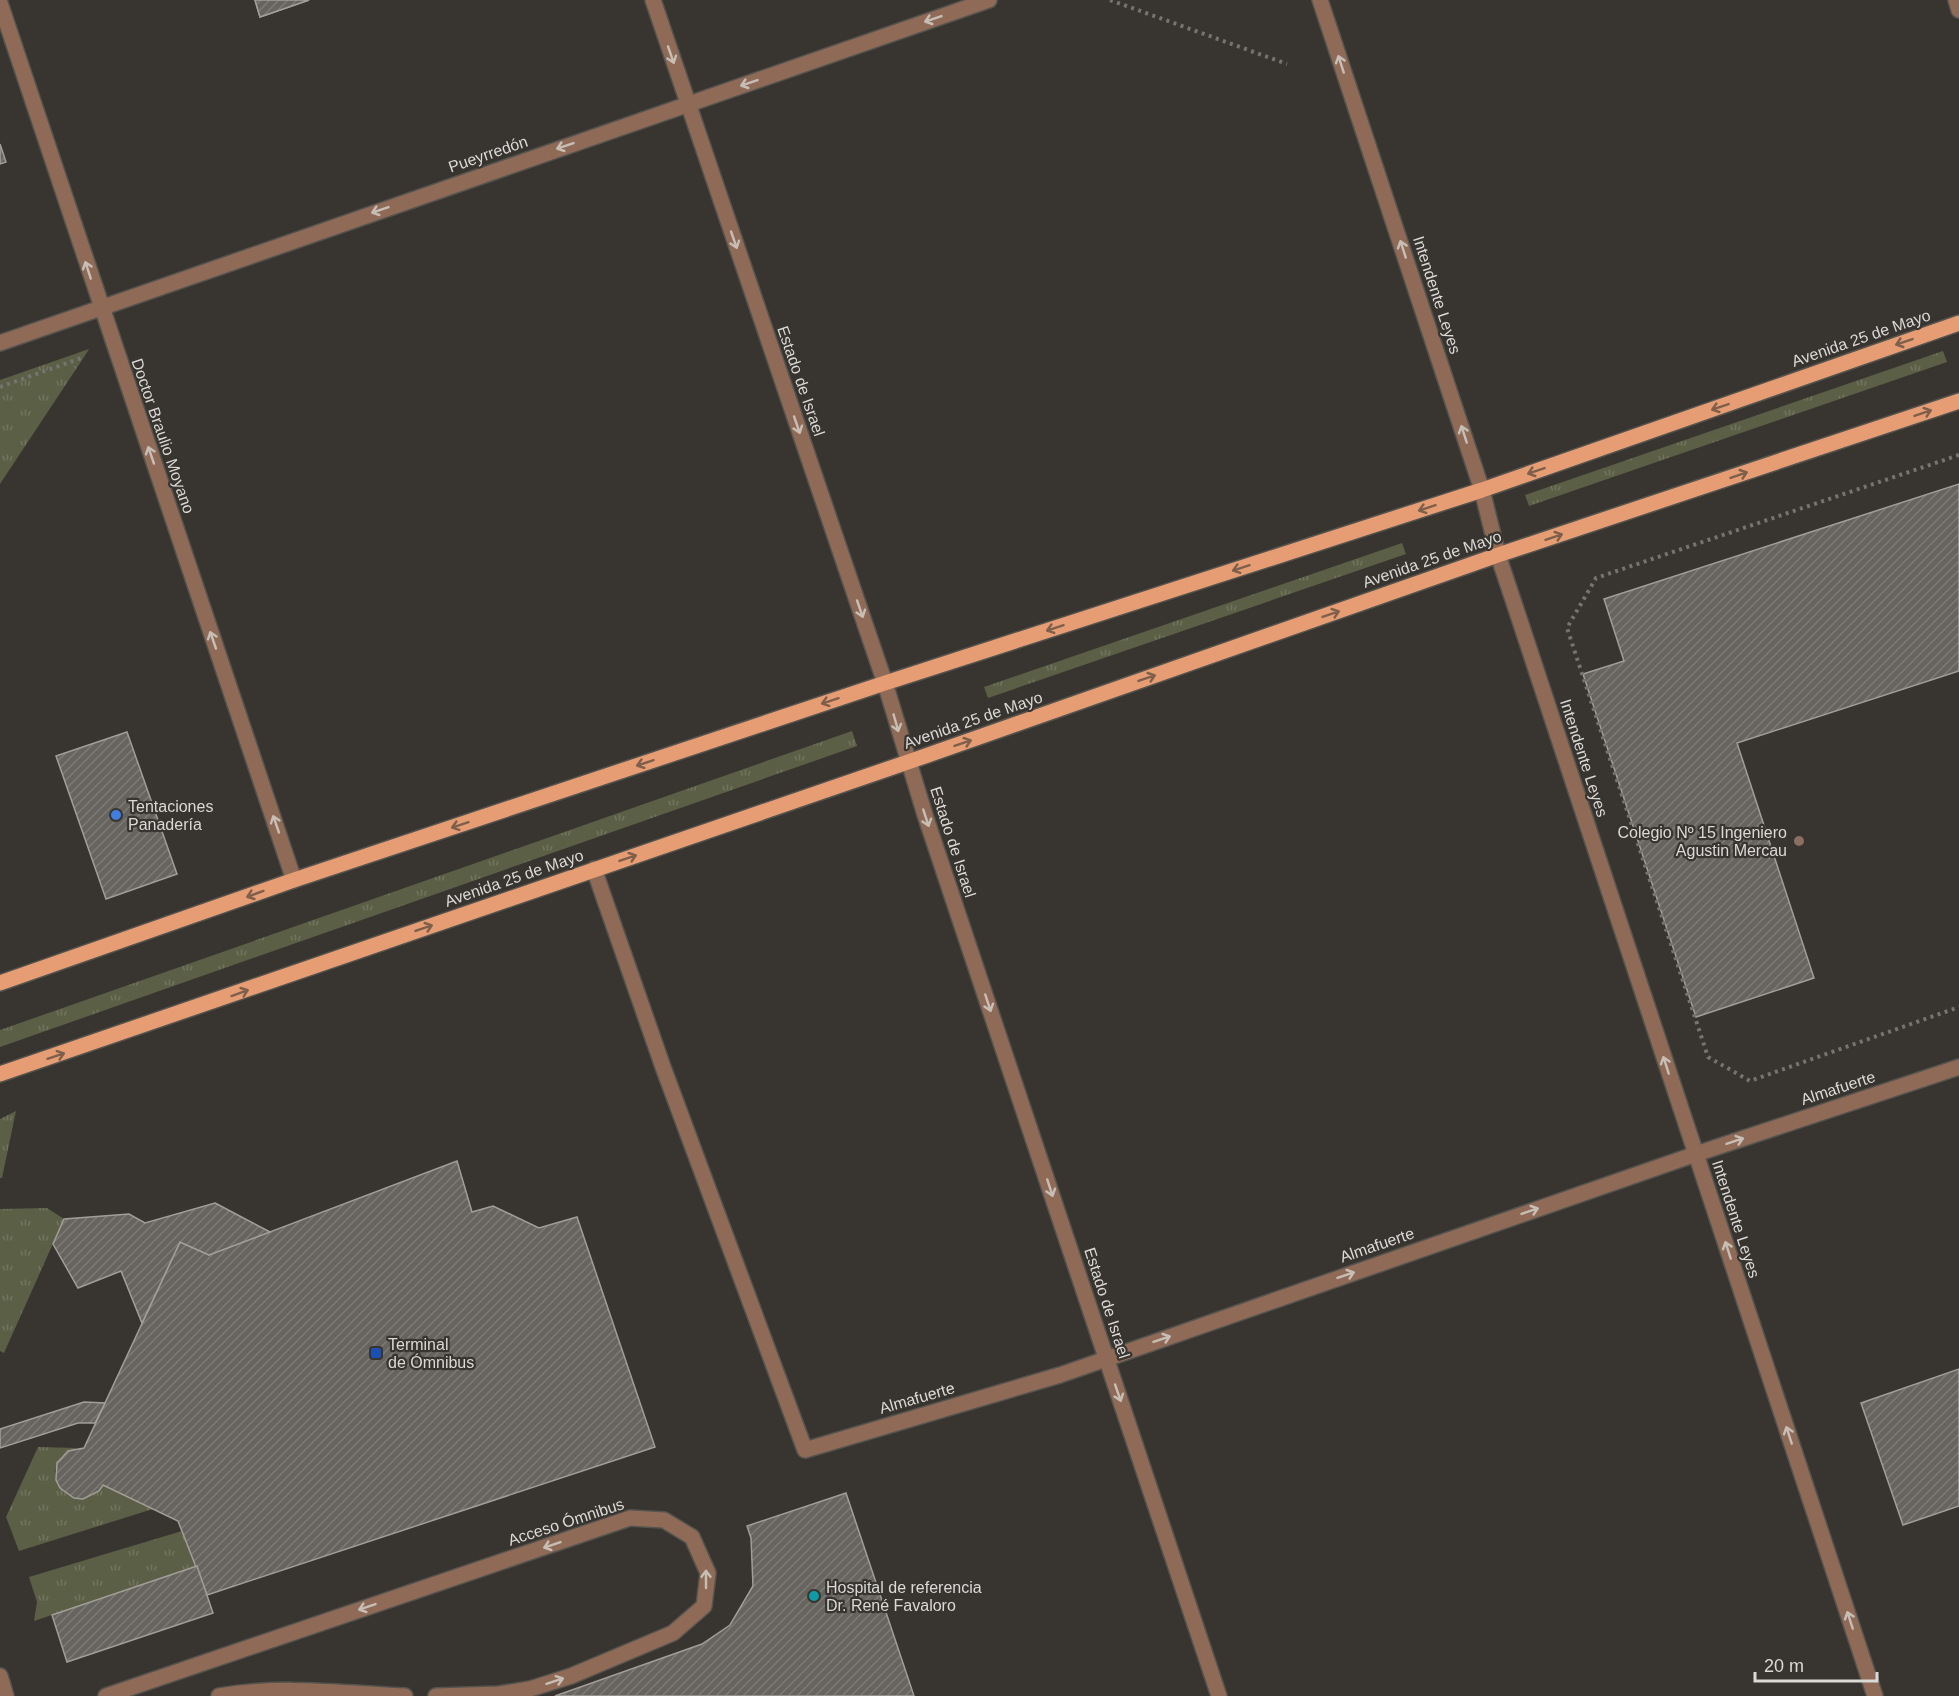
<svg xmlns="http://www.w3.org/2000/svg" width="1959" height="1696" font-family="Helvetica,sans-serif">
  <defs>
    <pattern id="grass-tufts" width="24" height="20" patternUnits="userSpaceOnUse" patternTransform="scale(1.5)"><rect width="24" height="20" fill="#5a5f45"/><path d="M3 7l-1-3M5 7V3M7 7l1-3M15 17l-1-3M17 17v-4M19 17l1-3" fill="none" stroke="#71755f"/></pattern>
    <pattern id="building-hatch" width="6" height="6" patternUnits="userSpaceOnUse" patternTransform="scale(1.5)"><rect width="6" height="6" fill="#67645f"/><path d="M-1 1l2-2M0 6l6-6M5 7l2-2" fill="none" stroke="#7c7a75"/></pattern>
  </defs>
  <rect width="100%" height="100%" fill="#383530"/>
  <!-- grass -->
  <g fill="url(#grass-tufts)">
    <path d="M89,349L84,357L0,484V380Z"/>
    <path d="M1943,351L1947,362L1529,506L1525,495Z"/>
    <path d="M1402,543L1406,554L988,698L984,687Z"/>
    <path d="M852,731L857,746L0,1047V1030Z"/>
    <path d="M16,1111L2,1178H0V1119Z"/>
    <path d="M47,1208L64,1219L4,1353L0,1351V1209Z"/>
    <path d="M38,1447L76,1448L62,1456L55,1471L60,1488L74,1498L91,1496L103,1485L156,1508L19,1551L6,1517Z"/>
    <path d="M182,1531L197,1566L34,1621L37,1602L29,1577Z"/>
  </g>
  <!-- building -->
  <g fill="url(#building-hatch)" stroke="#a19e98" stroke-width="1.5">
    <path d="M255,0H309L260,17Z"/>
    <path d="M255,0H309L260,17Z"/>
    <path d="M0,144L6,162L0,164Z"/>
    <path d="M1959,484V671L1737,743L1814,978L1696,1017L1583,674L1624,661L1604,599Z"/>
    <path d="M127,732L177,874L106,899L56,756Z"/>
    <path d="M457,1161L472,1212L493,1206L539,1228L577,1217L655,1447L207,1595L178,1521L103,1485L99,1491L83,1499L74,1498L60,1488L56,1480L57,1463L68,1451L84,1448L180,1242L209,1255Z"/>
    <path d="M215,1203L270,1232L209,1255L180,1242L142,1323L121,1271L78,1288L53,1244L64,1219L129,1214L145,1223Z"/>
    <path d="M1959,1369V1506L1903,1525L1861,1403Z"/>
    <path d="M84,1402L105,1403L95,1423H78L0,1448V1429Z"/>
    <path d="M846,1493L914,1696H555L702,1644L730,1625L753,1586L751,1538L747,1526Z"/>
    <path d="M197,1566L213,1613L67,1662L52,1615Z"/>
  </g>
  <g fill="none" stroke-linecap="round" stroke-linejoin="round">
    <defs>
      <g id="minor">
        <path d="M653,0L885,683L925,815L1219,1696"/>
        <path d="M1320,0L1482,490L1498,555L1516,609L1875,1696"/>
        <path d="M1956,0L1959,10"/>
        <path d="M0,3L294,880"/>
        <path d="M0,343L989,0"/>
        <path d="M594,869L663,1067L805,1450L1060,1375L1696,1154L1959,1067"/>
        <path d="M0,1676L6,1696"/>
        <path d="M106,1696L630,1518L664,1520L692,1537L708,1573L704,1606L673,1633L571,1676L530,1689L499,1694L436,1696"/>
        <path d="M219,1696C280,1685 343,1693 405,1696"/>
      </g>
      <g id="major">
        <path d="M0,983L294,880L885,683L1482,490L1959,323"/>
        <path d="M0,1074L908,762L1498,555L1959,401"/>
      </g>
    </defs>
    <!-- minor casing -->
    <use href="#minor" stroke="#55534e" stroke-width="18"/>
    <!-- major casing -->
    <use href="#major" stroke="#55534e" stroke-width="18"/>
    <!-- path -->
    <g stroke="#767470" stroke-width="4" stroke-dasharray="3 4.5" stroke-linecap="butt">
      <path d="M1110,0L1287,64"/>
      <path d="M0,387L84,357"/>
      <path d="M1959,455L1596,578L1567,628L1708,1057L1750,1081L1959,1007"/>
    </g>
    <!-- minor -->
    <use href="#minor" stroke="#8f6b57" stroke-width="15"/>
    <!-- major -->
    <use href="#major" stroke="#e69d73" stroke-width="15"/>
  </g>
  <!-- one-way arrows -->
  <defs><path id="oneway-shaft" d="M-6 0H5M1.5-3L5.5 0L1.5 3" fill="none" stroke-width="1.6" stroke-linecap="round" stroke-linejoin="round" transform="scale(1.5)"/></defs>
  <g stroke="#c7beb6">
    <use href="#oneway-shaft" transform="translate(933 19) rotate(161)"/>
    <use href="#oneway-shaft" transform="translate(671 55) rotate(71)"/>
    <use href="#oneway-shaft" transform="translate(1341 64) rotate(-108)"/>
    <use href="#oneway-shaft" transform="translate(749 83) rotate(161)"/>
    <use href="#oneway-shaft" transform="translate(565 146) rotate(161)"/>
    <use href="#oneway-shaft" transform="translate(380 210) rotate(161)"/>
    <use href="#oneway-shaft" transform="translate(734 240) rotate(71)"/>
    <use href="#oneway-shaft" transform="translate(1403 249) rotate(-108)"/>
    <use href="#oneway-shaft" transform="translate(88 270) rotate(-108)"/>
    <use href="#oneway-shaft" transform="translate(797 425) rotate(71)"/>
    <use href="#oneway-shaft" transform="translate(1464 434) rotate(-108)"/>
    <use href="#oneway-shaft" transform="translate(151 455) rotate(-109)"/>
    <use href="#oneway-shaft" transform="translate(860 609) rotate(71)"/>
    <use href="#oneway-shaft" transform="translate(213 640) rotate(-109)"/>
    <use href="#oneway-shaft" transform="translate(896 723) rotate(74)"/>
    <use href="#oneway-shaft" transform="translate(926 818) rotate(72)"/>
    <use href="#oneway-shaft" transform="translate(276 824) rotate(-109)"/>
    <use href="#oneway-shaft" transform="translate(988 1003) rotate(72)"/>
    <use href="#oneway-shaft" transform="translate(1666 1065) rotate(-108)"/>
    <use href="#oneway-shaft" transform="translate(1735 1141) rotate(-18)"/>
    <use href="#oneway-shaft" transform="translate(1050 1188) rotate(72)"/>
    <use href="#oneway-shaft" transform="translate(1530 1211) rotate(-19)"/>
    <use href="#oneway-shaft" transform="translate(1728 1250) rotate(-108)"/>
    <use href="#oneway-shaft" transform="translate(1346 1275) rotate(-19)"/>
    <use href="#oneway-shaft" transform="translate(1162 1339) rotate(-19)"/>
    <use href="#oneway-shaft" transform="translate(1118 1393) rotate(71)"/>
    <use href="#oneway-shaft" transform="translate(1789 1435) rotate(-108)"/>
    <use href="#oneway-shaft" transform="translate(552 1545) rotate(161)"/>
    <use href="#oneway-shaft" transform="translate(706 1579) rotate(-90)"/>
    <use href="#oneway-shaft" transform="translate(367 1607) rotate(161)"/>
    <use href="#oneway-shaft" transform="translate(1850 1620) rotate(-108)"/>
    <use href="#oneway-shaft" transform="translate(555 1681) rotate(-18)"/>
  </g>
  <g stroke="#7e5f4b">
    <use href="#oneway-shaft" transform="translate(1904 342) rotate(161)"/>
    <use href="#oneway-shaft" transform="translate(1720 407) rotate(161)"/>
    <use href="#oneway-shaft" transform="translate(1923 413) rotate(-19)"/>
    <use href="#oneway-shaft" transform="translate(1536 471) rotate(161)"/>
    <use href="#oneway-shaft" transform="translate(1739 475) rotate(-19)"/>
    <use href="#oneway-shaft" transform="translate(1427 508) rotate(162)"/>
    <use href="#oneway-shaft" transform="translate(1554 537) rotate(-19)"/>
    <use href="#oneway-shaft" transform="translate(1241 568) rotate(162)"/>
    <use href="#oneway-shaft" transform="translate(1331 614) rotate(-19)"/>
    <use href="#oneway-shaft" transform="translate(1055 628) rotate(162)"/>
    <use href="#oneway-shaft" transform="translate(1147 678) rotate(-19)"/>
    <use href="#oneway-shaft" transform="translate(830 701) rotate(162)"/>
    <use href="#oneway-shaft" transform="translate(963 743) rotate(-19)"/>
    <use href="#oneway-shaft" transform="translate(645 763) rotate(162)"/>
    <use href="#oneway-shaft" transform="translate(460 825) rotate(162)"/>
    <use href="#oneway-shaft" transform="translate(628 858) rotate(-19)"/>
    <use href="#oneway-shaft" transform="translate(255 894) rotate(160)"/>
    <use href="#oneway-shaft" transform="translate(424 928) rotate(-19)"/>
    <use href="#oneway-shaft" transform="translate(240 993) rotate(-20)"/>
    <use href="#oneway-shaft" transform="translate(56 1056) rotate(-18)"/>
  </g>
  <!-- markers -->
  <circle fill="#3f7fe0" stroke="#383530" stroke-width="2" cx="116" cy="815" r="6"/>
  <circle fill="#8d6e63" stroke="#383530" stroke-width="2" cx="1799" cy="841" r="6"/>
  <rect fill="#1a4fb4" stroke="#383530" stroke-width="2" x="370" y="1347" width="12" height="12" rx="3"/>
  <circle fill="#0f9aa8" stroke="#383530" stroke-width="2" cx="814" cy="1596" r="6"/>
  <g text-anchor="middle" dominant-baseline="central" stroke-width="4.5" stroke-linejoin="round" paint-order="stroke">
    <!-- street labels -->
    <g font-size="16" fill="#dad9d6" stroke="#383530">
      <text transform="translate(488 154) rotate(-19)">Pueyrredón</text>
      <text transform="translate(1437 295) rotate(72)">Intendente Leyes</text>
      <text transform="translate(1861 338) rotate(-19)">Avenida 25 de Mayo</text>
      <text transform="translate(801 381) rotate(71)">Estado de Israel</text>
      <text transform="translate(163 436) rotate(71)">Doctor Braulio Moyano</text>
      <text transform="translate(1432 559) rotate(-19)">Avenida 25 de Mayo</text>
      <text transform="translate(973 720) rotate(-19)">Avenida 25 de Mayo</text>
      <text transform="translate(1584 758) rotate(72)">Intendente Leyes</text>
      <text transform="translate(953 842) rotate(72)">Estado de Israel</text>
      <text transform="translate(514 878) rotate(-19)">Avenida 25 de Mayo</text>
      <text transform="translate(1838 1088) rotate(-18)">Almafuerte</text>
      <text transform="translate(1736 1219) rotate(72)">Intendente Leyes</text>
      <text transform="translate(1377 1245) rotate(-19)">Almafuerte</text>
      <text transform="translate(1107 1303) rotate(72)">Estado de Israel</text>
      <text transform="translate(917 1398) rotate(-16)">Almafuerte</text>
      <text transform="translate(566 1522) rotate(-18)">Acceso Ómnibus</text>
    </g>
    <!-- poi labels -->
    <g font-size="16" fill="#dad9d6" stroke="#383530" text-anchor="start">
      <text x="128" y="806">Tentaciones<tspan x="128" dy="18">Panadería</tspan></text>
      <text x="1787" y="832" text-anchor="end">Colegio Nº 15 Ingeniero<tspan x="1787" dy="18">Agustin Mercau</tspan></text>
      <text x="388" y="1344">Terminal<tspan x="388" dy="18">de Ómnibus</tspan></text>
      <text x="826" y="1587">Hospital de referencia<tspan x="826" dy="18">Dr. René Favaloro</tspan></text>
    </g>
  </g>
  <!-- scale -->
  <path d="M1755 1672v9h122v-9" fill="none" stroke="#dad9d6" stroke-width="3"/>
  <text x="1764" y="1672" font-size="18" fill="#dad9d6" stroke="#383530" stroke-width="4.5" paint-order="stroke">20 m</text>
</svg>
